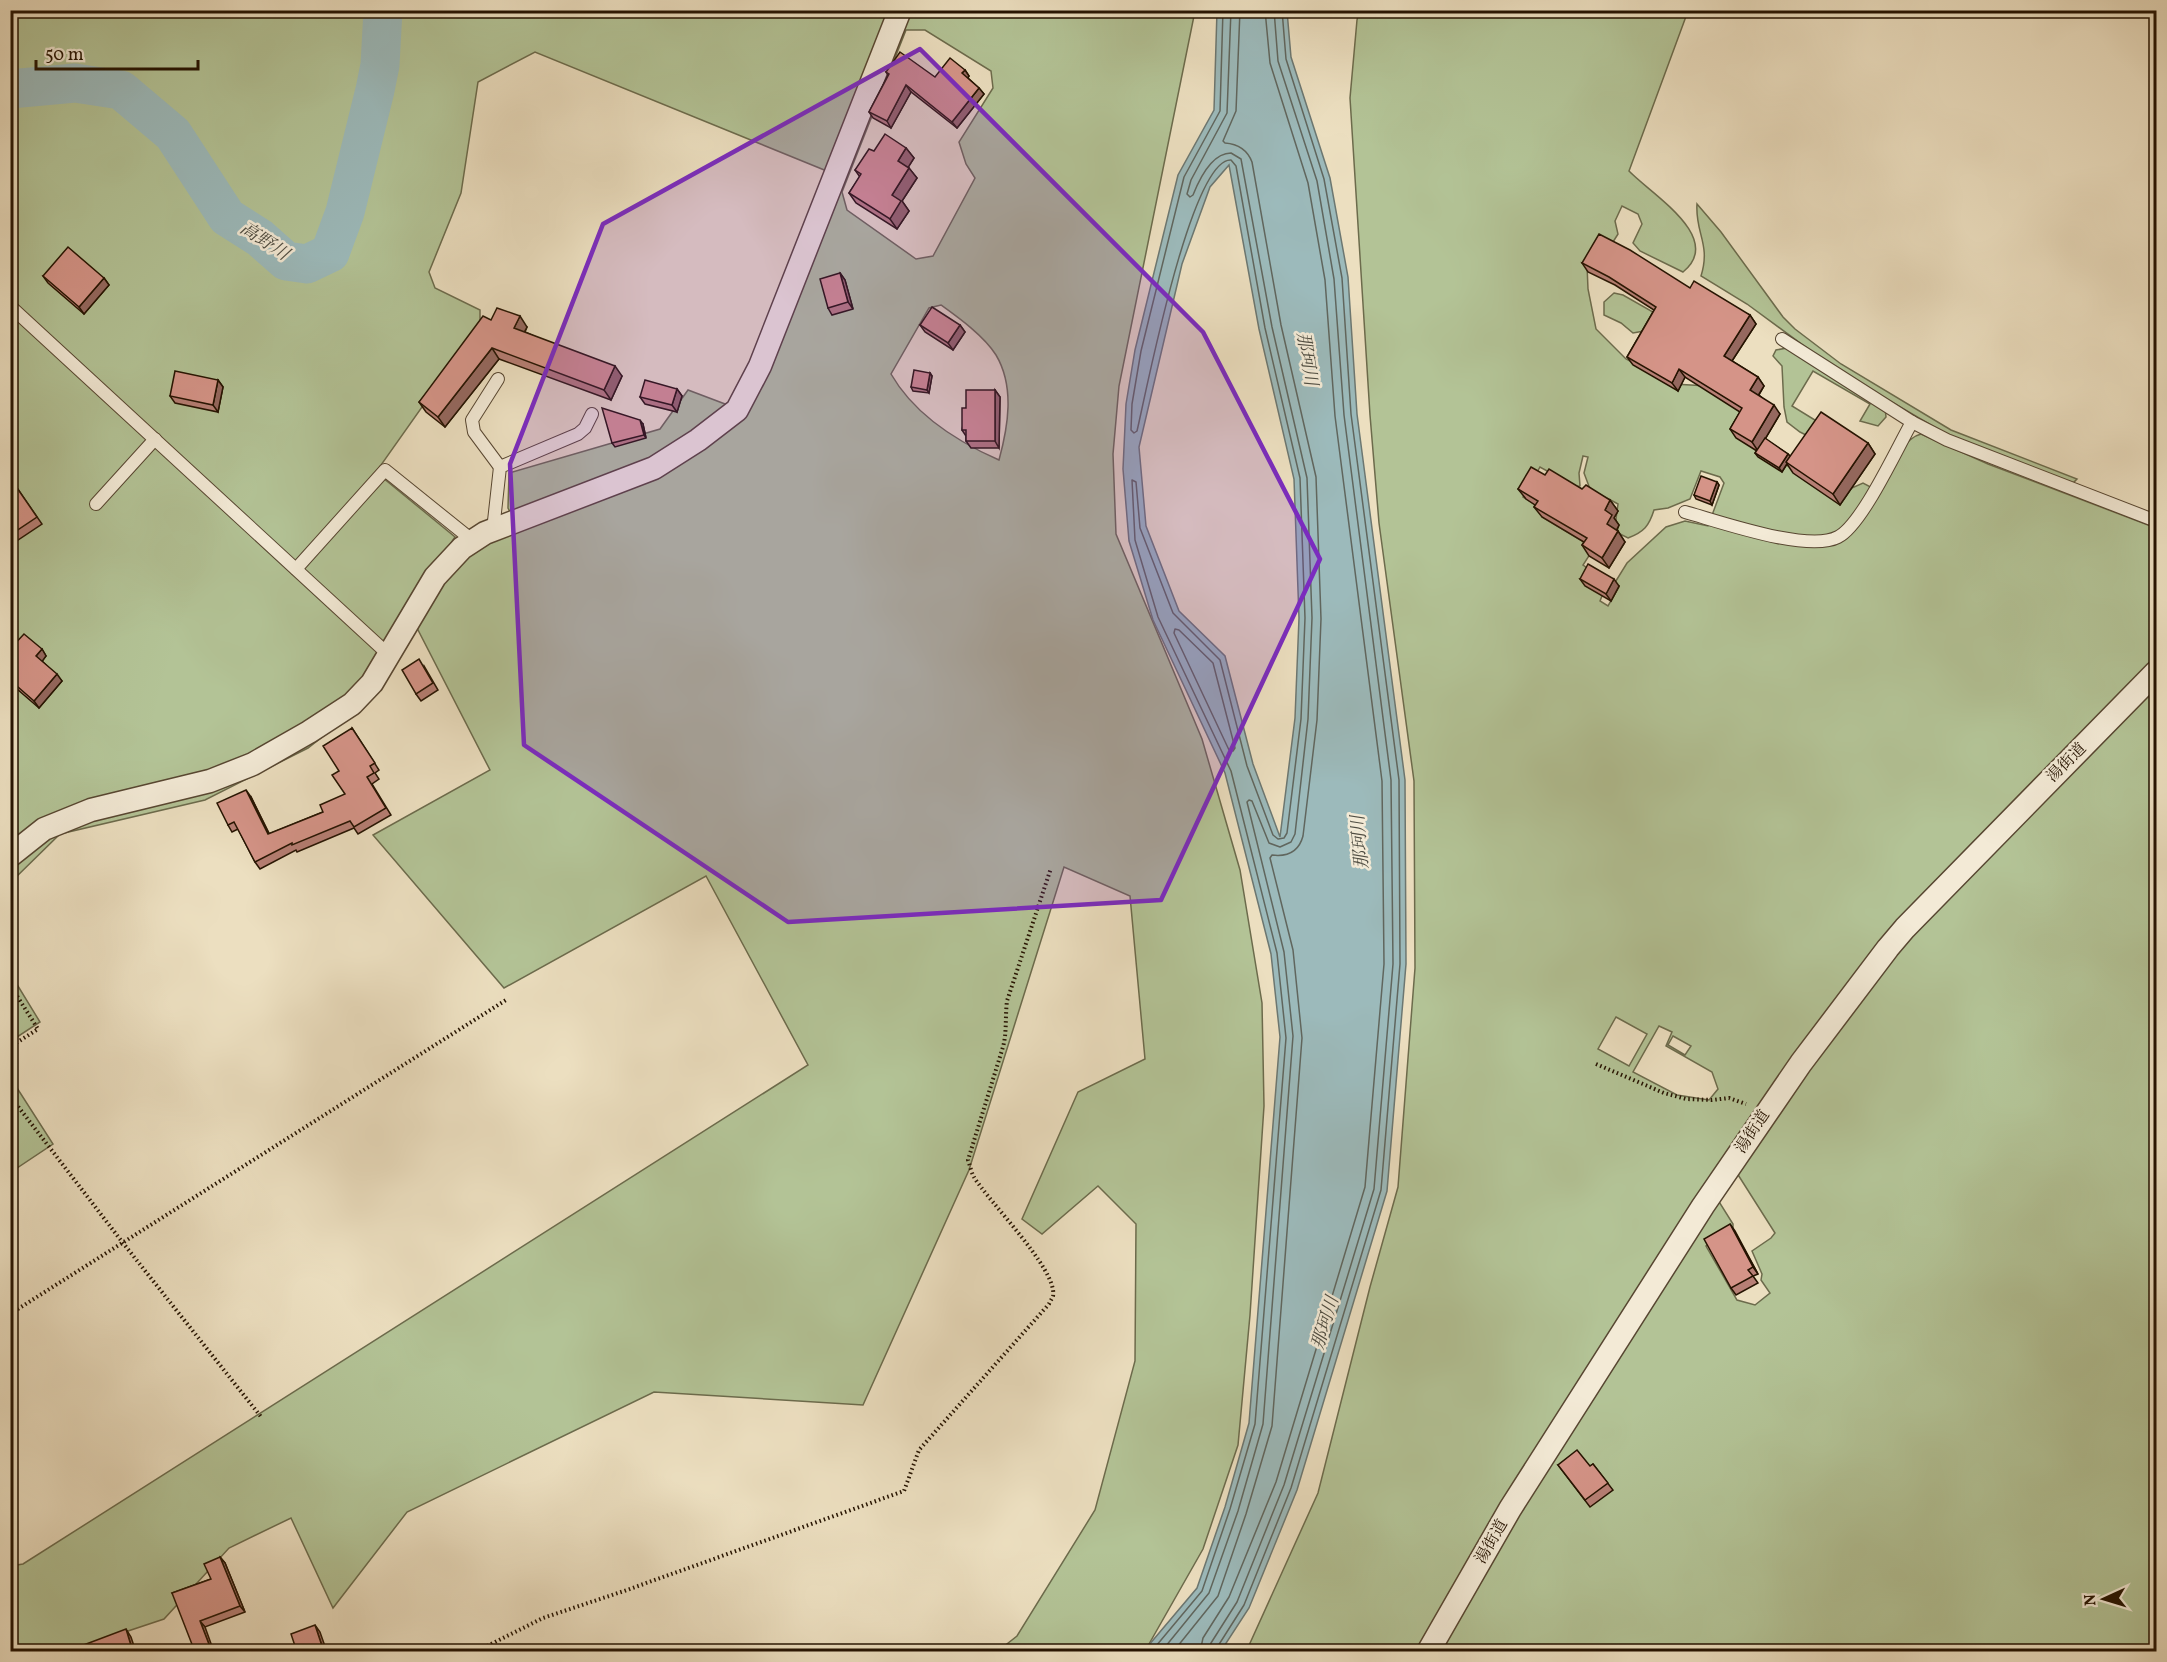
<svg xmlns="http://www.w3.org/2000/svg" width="2167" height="1662" font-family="Vollkorn,'Noto Serif JP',serif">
  <rect width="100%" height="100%" fill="#ecdfc0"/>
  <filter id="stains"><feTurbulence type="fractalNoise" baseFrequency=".00333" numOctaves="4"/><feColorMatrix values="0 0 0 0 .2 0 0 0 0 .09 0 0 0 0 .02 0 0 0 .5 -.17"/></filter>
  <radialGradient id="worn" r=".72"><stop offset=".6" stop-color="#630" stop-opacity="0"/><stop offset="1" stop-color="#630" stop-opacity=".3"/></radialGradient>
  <!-- green -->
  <g fill="#b3c396" stroke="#6c6b4c" stroke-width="1.5" fill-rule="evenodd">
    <path d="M11,11H1195L1119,386L1113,454L1116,534L1202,739L1240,870L1262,1003L1264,1106L1250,1315L1238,1445L1203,1549L1145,1651H998L1017,1636L1095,1510L1135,1361L1136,1224L1098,1186L1042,1234L1022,1219L1078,1092L1145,1059L1130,896L1064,867L969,1170L863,1405L654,1392L407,1512L333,1608L291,1518L229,1548L164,1619L68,1651H11V1566L23,1564L808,1065L706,876L504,988L373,835L490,770L416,626L440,586L468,552L518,527L508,508L509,473L660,429L688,390L741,410L839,176L535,52L478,82L461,193L429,272L435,288L480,310V325L376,472L455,537L390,636L378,693L308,748L205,800L60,834L11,882ZM906,30H925L991,71L993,88L959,142L966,164L975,178L933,256L916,259L847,210L842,192ZM941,305C959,318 984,336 996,355C1015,387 1008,427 999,460C958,442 914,414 891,374L929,308Z"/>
    <path d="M1359,11H1688L1629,171C1651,194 1725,238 1683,272L1640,251L1633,243L1642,224L1638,214L1622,206L1615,221L1618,234L1613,242L1587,265L1588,289L1596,329L1626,359L1673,384L1708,386L1745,408L1765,455L1843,492L1863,483L1880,492C1889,474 1900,439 1921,434L1988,464L2156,528V1651L1246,1652L1318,1493L1370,1287L1398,1187L1415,968L1414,781L1379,523L1370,415L1350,98L1357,20ZM1583,456L1588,457L1584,473L1590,489L1618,504L1616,519L1618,533L1628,538C1644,532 1649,526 1654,510L1668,508L1690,499L1701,471L1720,477L1724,483L1708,526L1685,521L1666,527L1627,563L1614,584L1619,587L1608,606L1600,601L1602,596L1593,572L1583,565L1594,548L1542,517L1545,511L1523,497L1540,467L1576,487L1580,486L1579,473ZM1616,1017L1647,1034L1629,1066L1598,1049ZM1659,1026L1672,1032L1666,1046L1712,1072L1718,1089L1709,1100L1677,1095L1633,1072ZM1673,1036L1691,1046L1685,1055L1668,1045ZM1735,1170L1775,1233L1771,1238L1752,1251L1762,1274L1761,1280L1770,1293L1755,1305L1737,1300L1706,1246L1733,1229V1224L1711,1189Z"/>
    <path d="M1697,204L1721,232L1783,317L1795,329L1841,364L1951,430L2077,479L2072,484L1948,435L1837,370L1747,304L1701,276C1711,244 1695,233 1697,204Z"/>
    <path d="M1614,293L1623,295L1653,312L1644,331L1633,333L1621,323L1604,315V302Z"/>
    <path d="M1787,348L1885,407L1886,417L1878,426L1860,421L1870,404L1813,371L1792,406L1823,425L1812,438L1800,432L1787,422L1784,407L1782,366L1773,356L1776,350Z"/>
    <path d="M10,973L40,1022L11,1041H10Z"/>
    <path d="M10,1077L53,1144L11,1172H10Z"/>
  </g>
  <!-- water -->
  <path fill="#9cbabb" stroke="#6c7771" stroke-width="1.5" fill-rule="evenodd" d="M1217,11H1287L1291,57L1330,178L1348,277L1357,414L1405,780L1406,964L1387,1191L1297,1490L1249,1608L1221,1651L1143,1652L1197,1588L1225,1507L1249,1423L1280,1037L1271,954L1225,773L1153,620L1129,541L1123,469L1126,404L1135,350L1178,175L1214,110ZM1229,165L1259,329L1294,479L1299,618L1295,718L1280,837L1253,764L1225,656L1179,611L1146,526L1139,447L1182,264L1210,187Z"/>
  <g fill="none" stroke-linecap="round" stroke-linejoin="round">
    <!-- shore -->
    <g stroke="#60665e" stroke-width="1.5">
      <path d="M1175,629L1179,630L1213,663L1235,748L1233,751L1229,750L1174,633Z"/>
      <path d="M1151,1652L1202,1591L1230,1509L1255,1424L1286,1038L1277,953L1231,771L1158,617L1135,540L1132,480L1136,482L1140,528L1173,613L1220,660L1247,766L1273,835L1278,839L1284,838L1287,833L1301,719L1305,618L1300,478L1265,328L1236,166L1231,160C1191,158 1146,393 1137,431L1134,433L1131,430L1132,404L1141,351L1184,177L1220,111L1223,10"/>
      <path d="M1161,1652L1209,1593L1238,1511L1263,1424L1293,1036L1284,952L1247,802L1249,800L1252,801L1269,843L1280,847L1291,842L1295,834L1308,719L1312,618L1307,478L1272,327L1241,159L1231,153C1212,153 1199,180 1193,195L1190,197L1187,194L1191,180L1227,113L1231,10"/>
      <path d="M1173,1652L1218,1596L1246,1514L1272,1426L1302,1038L1293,950L1270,858L1272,855C1288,857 1299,851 1303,836L1317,720L1321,619L1316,477L1281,325L1252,162C1247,149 1238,144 1225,143L1223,141L1236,111L1240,10"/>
      <path d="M1200,1652L1203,1638L1229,1597L1276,1482L1365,1187L1384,964L1382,781L1335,416L1325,280L1308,183L1270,63L1265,10"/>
      <path d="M1209,1652L1211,1643L1237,1602L1284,1485L1374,1189L1393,964L1391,780L1344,415L1334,279L1317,181L1278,61L1274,10"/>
      <path d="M1217,1652L1218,1646L1244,1605L1291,1488L1381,1190L1400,964L1399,780L1351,414L1342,278L1324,179L1286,59L1282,10"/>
    </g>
    <!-- river -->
    <path stroke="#9cbabb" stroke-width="39" d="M10,89L75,83L121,90L173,134L227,217L260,238L286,261L307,264L330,253L345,212L375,90L380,65L383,10"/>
    <defs>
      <g id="lane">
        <path d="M10,306L389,655"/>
        <path d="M1782,339L1912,422L1947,440L2156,521"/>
        <path d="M498,379L472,420L474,432L500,467"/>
        <path d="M96,504L155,439"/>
        <path d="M1685,512C1718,521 1808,553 1838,537C1862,525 1897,448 1912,422"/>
        <path d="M493,530L500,467L578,434L585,428L592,414"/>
        <path d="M296,569L385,470L472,540"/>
      </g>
      <g id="street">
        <path d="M10,856L44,829L91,810L210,781L253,764L309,732L352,704L372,683L435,577L462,548L485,533L654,468L698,440L737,410L760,366L900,10"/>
        <path d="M1428,1652L1510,1509L1703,1206L1801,1063L1888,948L1905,928L2156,672"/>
      </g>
    </defs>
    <!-- lane casing -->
    <use href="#lane" stroke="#574631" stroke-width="14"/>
    <!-- street casing -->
    <use href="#street" stroke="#574631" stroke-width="25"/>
    <!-- path -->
    <g stroke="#251301" stroke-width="4" stroke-dasharray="1.5 3" stroke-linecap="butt">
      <path d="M10,985L38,1029L10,1047"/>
      <path d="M1596,1064L1664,1093L1686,1099L1712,1100L1729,1098L1746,1104"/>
      <path d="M10,1096L123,1243L262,1418"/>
      <path d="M10,1314L506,1000"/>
      <path d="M475,1652L543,1618L624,1591L904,1491L919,1450L1049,1304C1050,1301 1052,1299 1053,1296C1058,1270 988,1201 974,1177C971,1172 970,1165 968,1160L1003,1047C1007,1032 1005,1017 1007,1001L1051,868"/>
    </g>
    <!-- lane -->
    <use href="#lane" stroke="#f3ead6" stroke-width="12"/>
    <!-- street -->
    <use href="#street" stroke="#f3ead6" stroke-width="22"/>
  </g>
  <!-- wall -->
  <g fill="#b77f75" stroke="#251301" stroke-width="1.5">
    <path d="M965,70L969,76L968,78L979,88L984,94L957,128L911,92L891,128L873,118L869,112L888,75L886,72L935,77Z"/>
    <path d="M906,148L914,158L908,167L917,178L902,201L909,211L897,229L856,203L849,193L860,177L855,170L874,151Z"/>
    <path d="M1582,263L1690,288L1750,315L1756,324L1732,361L1758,377L1764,386L1759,395L1780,414L1765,439L1788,454L1790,456L1868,443L1875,454L1840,505L1793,473L1787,464L1782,472L1758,457L1755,453L1757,451L1736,438L1730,429L1740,412L1685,377L1678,391L1633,365L1627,357L1654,310L1615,285L1588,272Z"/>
    <path d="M840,273L845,280L853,309L832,315L828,308Z"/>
    <path d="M43,276L104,278L109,285L84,314L48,283Z"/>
    <path d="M491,320L527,327L525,332L622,376L611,400L499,359L445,427L426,412L419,402Z"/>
    <path d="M920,325H960L965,332L953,350L925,332Z"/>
    <path d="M930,373L932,376L929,393L913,391L911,387Z"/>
    <path d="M218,380L223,387L218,412L175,403L170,396Z"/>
    <path d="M677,389L682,396L677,412L645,404L640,397Z"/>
    <path d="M995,390L1000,397L999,448H971L966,441V436L962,430L966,408Z"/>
    <path d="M643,424L646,438L615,447L612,443Z"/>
    <path d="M1545,475L1582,489L1610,500L1618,511L1614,518L1619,525L1617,530L1625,542L1609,568L1589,556L1582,545L1584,542L1542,517L1534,507L1535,505L1526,499L1518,489Z"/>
    <path d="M1717,482L1719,485L1712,505L1696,499L1694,495Z"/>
    <path d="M15,485L42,524L12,544L10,542V488Z"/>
    <path d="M1580,579L1619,586L1611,601L1585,586Z"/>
    <path d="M10,649H42L46,656L42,661L62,681L39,708L10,683Z"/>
    <path d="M424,666L438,690L421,701L416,694Z"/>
    <path d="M352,728L379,770L375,773L379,779L372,784L391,815L358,834L354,828L297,852L296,850L260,869L255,862L238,829L232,832L228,825L251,797L269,834L323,812L345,794L339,771Z"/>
    <path d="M1730,1224L1758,1274L1753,1276L1758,1283L1736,1295L1731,1288Z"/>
    <path d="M1593,1464L1613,1490L1590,1507L1558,1465L1590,1466Z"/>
    <path d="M220,1557L225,1563L245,1612L205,1627L172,1593L211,1579Z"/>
  </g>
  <!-- shaded-wall -->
  <g fill="#95685f" stroke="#251301" stroke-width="1.5">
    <path d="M965,70L969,76L966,80L962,73Z"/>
    <path d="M906,85L911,92L891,128L887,121Z"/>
    <path d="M979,88L984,94L957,128L952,122Z"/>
    <path d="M906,148L914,158L906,171L898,161Z"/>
    <path d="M909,168L917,178L902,201L909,211L897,229L890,219L892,195Z"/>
    <path d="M840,273L845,280L853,309L848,302Z"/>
    <path d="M104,278L109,285L84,314L79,307Z"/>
    <path d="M1750,315L1756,324L1730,364L1724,356Z"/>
    <path d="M520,316L527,327L521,338L514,328Z"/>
    <path d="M960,325L965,332L953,350L948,343Z"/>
    <path d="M492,348L499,359L445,427L438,417Z"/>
    <path d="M615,366L622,376L611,400L604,390Z"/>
    <path d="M1679,369L1685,377L1678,391L1672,383Z"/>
    <path d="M930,373L932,376L929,393L927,390Z"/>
    <path d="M1758,377L1764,386L1756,399L1750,390Z"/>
    <path d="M218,380L223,387L218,412L213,405Z"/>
    <path d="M677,389L682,396L677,412L672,405Z"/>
    <path d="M995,390L1000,397L999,448L995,441Z"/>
    <path d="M1774,405L1780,414L1758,451L1752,442Z"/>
    <path d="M640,420L643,424L646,438L644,435Z"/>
    <path d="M1868,443L1875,454L1840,505L1833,494Z"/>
    <path d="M1788,454L1791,457L1782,472L1779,468Z"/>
    <path d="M1717,482L1719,485L1712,505L1710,501Z"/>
    <path d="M1610,500L1618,511L1614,518L1619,525L1614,535L1607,524L1605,510Z"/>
    <path d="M1618,531L1625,542L1609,568L1602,558Z"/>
    <path d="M1614,579L1619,586L1611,601L1606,594Z"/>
    <path d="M42,649L46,656L41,663L36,656Z"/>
    <path d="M57,674L62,681L39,708L34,701Z"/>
    <path d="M246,790L251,797L273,841L268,834Z"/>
    <path d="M1730,1224L1735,1231L1758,1274L1753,1267Z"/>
    <path d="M220,1557L225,1563L245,1612L240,1606Z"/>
    <path d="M200,1621L205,1627L214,1652H212Z"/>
    <path d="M315,1625L320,1632L327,1652H324Z"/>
    <path d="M126,1629L131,1637L136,1652H133Z"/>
  </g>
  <!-- building -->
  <g fill="#d59488" stroke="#251301" stroke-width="1.5">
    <path d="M900,52L935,77L950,58L965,70L962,73L979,88L952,122L906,85L887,121L869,112L889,74L886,72Z"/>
    <path d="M885,134L906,148L898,161L909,168L892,195L901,201L890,219L849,193L861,174L855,170L869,149L874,151Z"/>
    <path d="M1599,234L1630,250L1690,288L1694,281L1750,315L1724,356L1758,377L1750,390L1774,405L1752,442L1730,429L1742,408L1679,369L1672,383L1627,357L1656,307L1609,277L1582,263Z"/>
    <path d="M68,247L104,278L79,307L43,276Z"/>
    <path d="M840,273L848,302L828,308L820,279Z"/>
    <path d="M932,307L960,325L948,343L920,325Z"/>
    <path d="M497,308L520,316L514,328L615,366L604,390L492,348L438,417L419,402L483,316L491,320Z"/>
    <path d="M914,370L930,373L927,390L911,387Z"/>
    <path d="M175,371L218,380L213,405L170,396Z"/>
    <path d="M645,380L677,389L672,405L640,397Z"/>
    <path d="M966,390H995V441H966V430H962V408H966Z"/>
    <path d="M602,408L640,420L644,435L612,443Z"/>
    <path d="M1821,412L1868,443L1833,494L1786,462Z"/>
    <path d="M1765,438L1788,454L1779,468L1755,453Z"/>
    <path d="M1531,467L1545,475L1549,469L1582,489L1586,485L1610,500L1605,510L1612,515L1607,524L1618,531L1602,558L1582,545L1587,538L1534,507L1538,501L1518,489Z"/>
    <path d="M1701,476L1717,482L1710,501L1694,495Z"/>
    <path d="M15,485L37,517L10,535V488Z"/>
    <path d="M1588,564L1614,579L1606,594L1580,579Z"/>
    <path d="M24,634L42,649L36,656L57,674L34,701L10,680V649Z"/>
    <path d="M419,659L433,683L416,694L402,670Z"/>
    <path d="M352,728L375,763L370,766L374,773L367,777L386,808L354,827L350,821L292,845V843L255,862L234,822L228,825L217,803L246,790L268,834L323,812L320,805L345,794L332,775L339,771L323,746Z"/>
    <path d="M1730,1224L1753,1267L1748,1270L1753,1276L1731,1288L1704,1239Z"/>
    <path d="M1577,1450L1590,1466L1593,1464L1608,1483L1585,1500L1558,1465Z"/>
    <path d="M220,1557L240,1606L200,1621L212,1652H195L172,1593L211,1579L204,1564Z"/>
    <path d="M315,1625L324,1652H297L291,1634Z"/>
    <path d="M126,1629L133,1652H65Z"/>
  </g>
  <!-- marked area -->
  <path fill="#7b2cbf" fill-opacity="0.2" stroke="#7b2cbf" stroke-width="4.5" stroke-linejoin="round" d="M920,49L1203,332L1320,559L1161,900L788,922L524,745L510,464L603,224Z"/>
  <g text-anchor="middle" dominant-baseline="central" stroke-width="5" stroke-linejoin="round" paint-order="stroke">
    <!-- street labels -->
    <g font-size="16" fill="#251301" stroke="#f3ead6">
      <text transform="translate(2067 763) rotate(-45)">湯街道</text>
      <text transform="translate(1753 1132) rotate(-56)">湯街道</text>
      <text transform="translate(1492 1542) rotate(-60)">湯街道</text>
    </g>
    <!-- water labels -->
    <g font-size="18" font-style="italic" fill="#4f4d42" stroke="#f3ead6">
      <text transform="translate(264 242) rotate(33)">高野川</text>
      <text transform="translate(1306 359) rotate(81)">那珂川</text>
      <text transform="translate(1361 842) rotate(-95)">那珂川</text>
      <text transform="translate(1326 1323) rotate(-73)">那珂川</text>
    </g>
  </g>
  <!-- margin -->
  <rect width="2167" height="1662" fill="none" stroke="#ecdfc0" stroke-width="36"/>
  <rect x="12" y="12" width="2143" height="1638" fill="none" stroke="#251301" stroke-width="3"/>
  <rect x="18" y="18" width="2131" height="1626" fill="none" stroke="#251301" stroke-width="1.5"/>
  <!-- north arrow -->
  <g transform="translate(2104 1599) rotate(266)" stroke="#f3ead6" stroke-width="4.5" paint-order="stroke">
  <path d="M0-4.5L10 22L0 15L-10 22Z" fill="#251301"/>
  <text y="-9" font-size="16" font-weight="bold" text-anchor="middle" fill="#251301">N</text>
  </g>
  <!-- scale -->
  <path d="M36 60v9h162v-9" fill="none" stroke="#251301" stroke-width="3"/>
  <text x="45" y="60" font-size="18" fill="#251301" stroke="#f3ead6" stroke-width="4.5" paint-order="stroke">50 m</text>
  <rect width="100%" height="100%" filter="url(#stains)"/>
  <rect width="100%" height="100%" fill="url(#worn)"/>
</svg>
